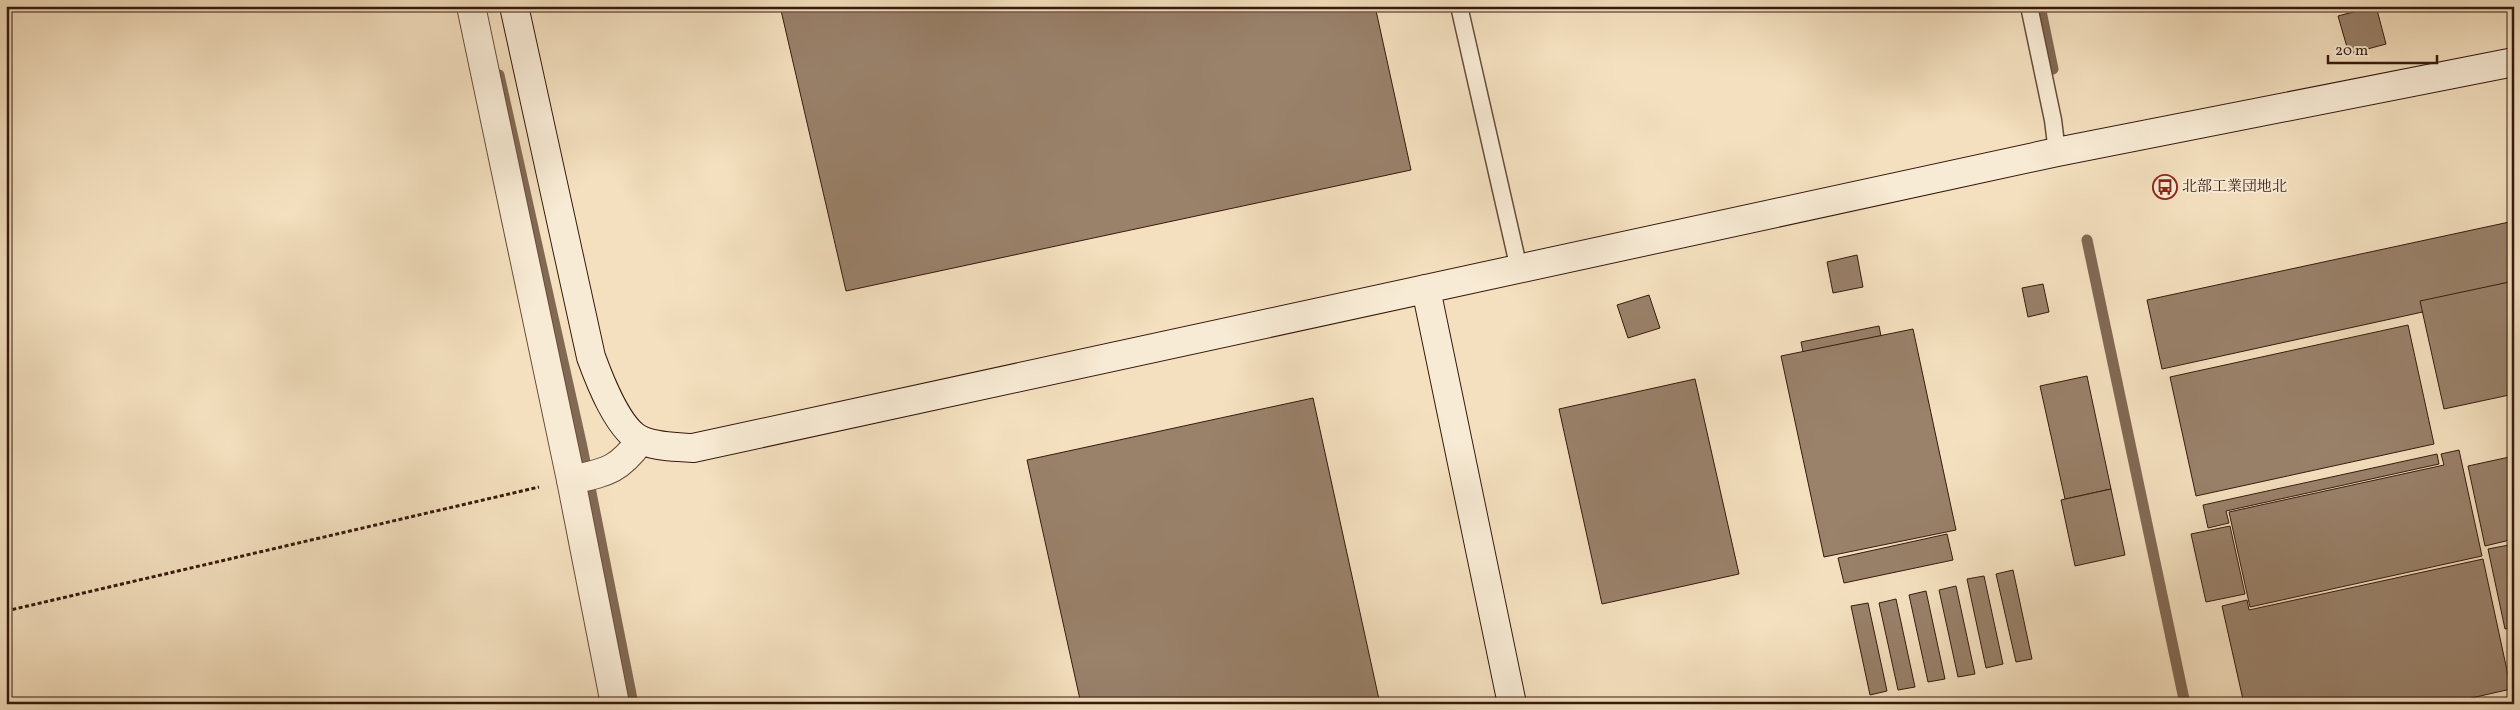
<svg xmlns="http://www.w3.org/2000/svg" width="2520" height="710" font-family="Vollkorn,'Noto Serif JP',serif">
  <rect width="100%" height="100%" fill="#f4e0bf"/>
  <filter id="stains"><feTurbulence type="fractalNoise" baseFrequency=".004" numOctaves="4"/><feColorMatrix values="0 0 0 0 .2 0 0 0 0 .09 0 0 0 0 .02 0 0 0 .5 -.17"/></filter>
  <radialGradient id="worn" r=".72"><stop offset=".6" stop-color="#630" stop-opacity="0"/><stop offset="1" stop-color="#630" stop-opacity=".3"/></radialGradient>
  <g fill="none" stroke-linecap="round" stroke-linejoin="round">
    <!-- stream -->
    <g stroke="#826954" stroke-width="11">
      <path d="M2040,6L2053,69"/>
      <path d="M499,75L582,447L633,704"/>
      <path d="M2087,240L2185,704"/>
    </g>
  </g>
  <!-- building -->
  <g fill="#99816a" stroke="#371a0e">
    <path d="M780,6H1375L1411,170L846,291Z"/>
    <path d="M2376,6L2386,44L2349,54L2338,16Z"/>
    <path d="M2514,221V292L2162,369L2147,300Z"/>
    <path d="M1857,255L1863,287L1833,293L1827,262Z"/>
    <path d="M2514,281V394L2444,409L2420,301Z"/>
    <path d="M2043,284L2049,312L2028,317L2022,288Z"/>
    <path d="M1649,295L1660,328L1628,338L1617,305Z"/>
    <path d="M2408,325L2434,444L2196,496L2170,377Z"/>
    <path d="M1879,326L1881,336L1803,352L1801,342Z"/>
    <path d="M1913,329L1956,530L1824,557L1781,356Z"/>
    <path d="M2087,376L2111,489L2065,499L2040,386Z"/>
    <path d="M1695,379L1739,574L1602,604L1559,409Z"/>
    <path d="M1313,398L1380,704H1081L1027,460Z"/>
    <path d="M2459,450L2482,556L2250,607L2229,512L2444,465L2441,454Z"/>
    <path d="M2437,454L2439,464L2226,511L2229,523L2208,528L2203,505Z"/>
    <path d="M2514,456V539L2485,546L2468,466Z"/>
    <path d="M2111,489L2125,555L2075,566L2061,500Z"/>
    <path d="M2230,526L2245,594L2206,602L2191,534Z"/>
    <path d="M1947,534L1953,560L1844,583L1838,558Z"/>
    <path d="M2514,544V627L2505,629L2488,549Z"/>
    <path d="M2483,559L2511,689L2445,704H2244L2222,606L2247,600L2249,610Z"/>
    <path d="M2013,570L2032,659L2016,662L1996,574Z"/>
    <path d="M1984,576L2003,664L1986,668L1967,579Z"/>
    <path d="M1956,586L1975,674L1958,677L1939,590Z"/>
    <path d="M1926,591L1945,679L1928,682L1909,595Z"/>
    <path d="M1896,599L1915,687L1898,690L1879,603Z"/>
    <path d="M1868,603L1887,691L1870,695L1851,606Z"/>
  </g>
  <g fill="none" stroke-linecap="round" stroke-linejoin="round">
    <defs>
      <g id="lane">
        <path d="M1459,6L1519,269"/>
        <path d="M2029,6L2053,120L2057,152"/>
      </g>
      <g id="street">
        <path d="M471,6L571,480L615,704"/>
        <path d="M571,480C607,472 618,471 641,440"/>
      </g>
      <g id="secondary">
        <path d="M514,6L591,357C599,379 619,432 643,441C659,447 676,447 693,448L2057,152L2514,62"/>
        <path d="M1426,289L1512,704"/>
      </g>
    </defs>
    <!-- lane casing -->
    <use href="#lane" stroke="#664c3a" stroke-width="19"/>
    <!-- street casing -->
    <use href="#street" stroke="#664c3a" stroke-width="30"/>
    <!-- secondary casing -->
    <use href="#secondary" stroke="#371a0e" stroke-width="30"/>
    <!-- path -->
    <path stroke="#371a0e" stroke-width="3" stroke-dasharray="4 2.5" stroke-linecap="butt" d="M6,611L539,487"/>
    <!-- lane -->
    <use href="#lane" stroke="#f8ebd5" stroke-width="16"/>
    <!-- street -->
    <use href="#street" stroke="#f8ebd5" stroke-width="28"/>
    <!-- secondary -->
    <use href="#secondary" stroke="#f8ebd5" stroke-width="28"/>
  </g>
  <!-- icons -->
  <defs>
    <symbol id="bus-ring" viewBox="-11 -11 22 22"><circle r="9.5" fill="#f8ebd5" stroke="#8f2418" stroke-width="1.5"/><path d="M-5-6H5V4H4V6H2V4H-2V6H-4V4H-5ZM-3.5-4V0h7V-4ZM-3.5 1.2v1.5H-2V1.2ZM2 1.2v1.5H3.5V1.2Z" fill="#8f2418"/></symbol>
  </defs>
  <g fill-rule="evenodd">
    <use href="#bus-ring" x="2151" y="173" width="28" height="28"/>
  </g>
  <g text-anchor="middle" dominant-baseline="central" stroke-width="4" stroke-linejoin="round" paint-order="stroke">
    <!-- poi labels -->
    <g font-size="15" fill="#371a0e" stroke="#f8ebd5" text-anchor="start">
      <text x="2182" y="187">北部工業団地北</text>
    </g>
  </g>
  <!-- margin -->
  <rect width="2520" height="710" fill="none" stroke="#f4e0bf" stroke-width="25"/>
  <rect x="8" y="8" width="2505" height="695" fill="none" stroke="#371a0e" stroke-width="2.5"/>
  <rect x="12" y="12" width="2495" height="685" fill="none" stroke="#371a0e"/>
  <!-- scale -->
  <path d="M2328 55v8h109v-8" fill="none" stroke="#371a0e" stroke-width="2.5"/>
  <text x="2335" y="55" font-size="15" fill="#371a0e" stroke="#f8ebd5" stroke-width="4" paint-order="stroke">20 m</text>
  <rect width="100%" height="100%" filter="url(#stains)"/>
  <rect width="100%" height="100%" fill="url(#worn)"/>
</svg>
